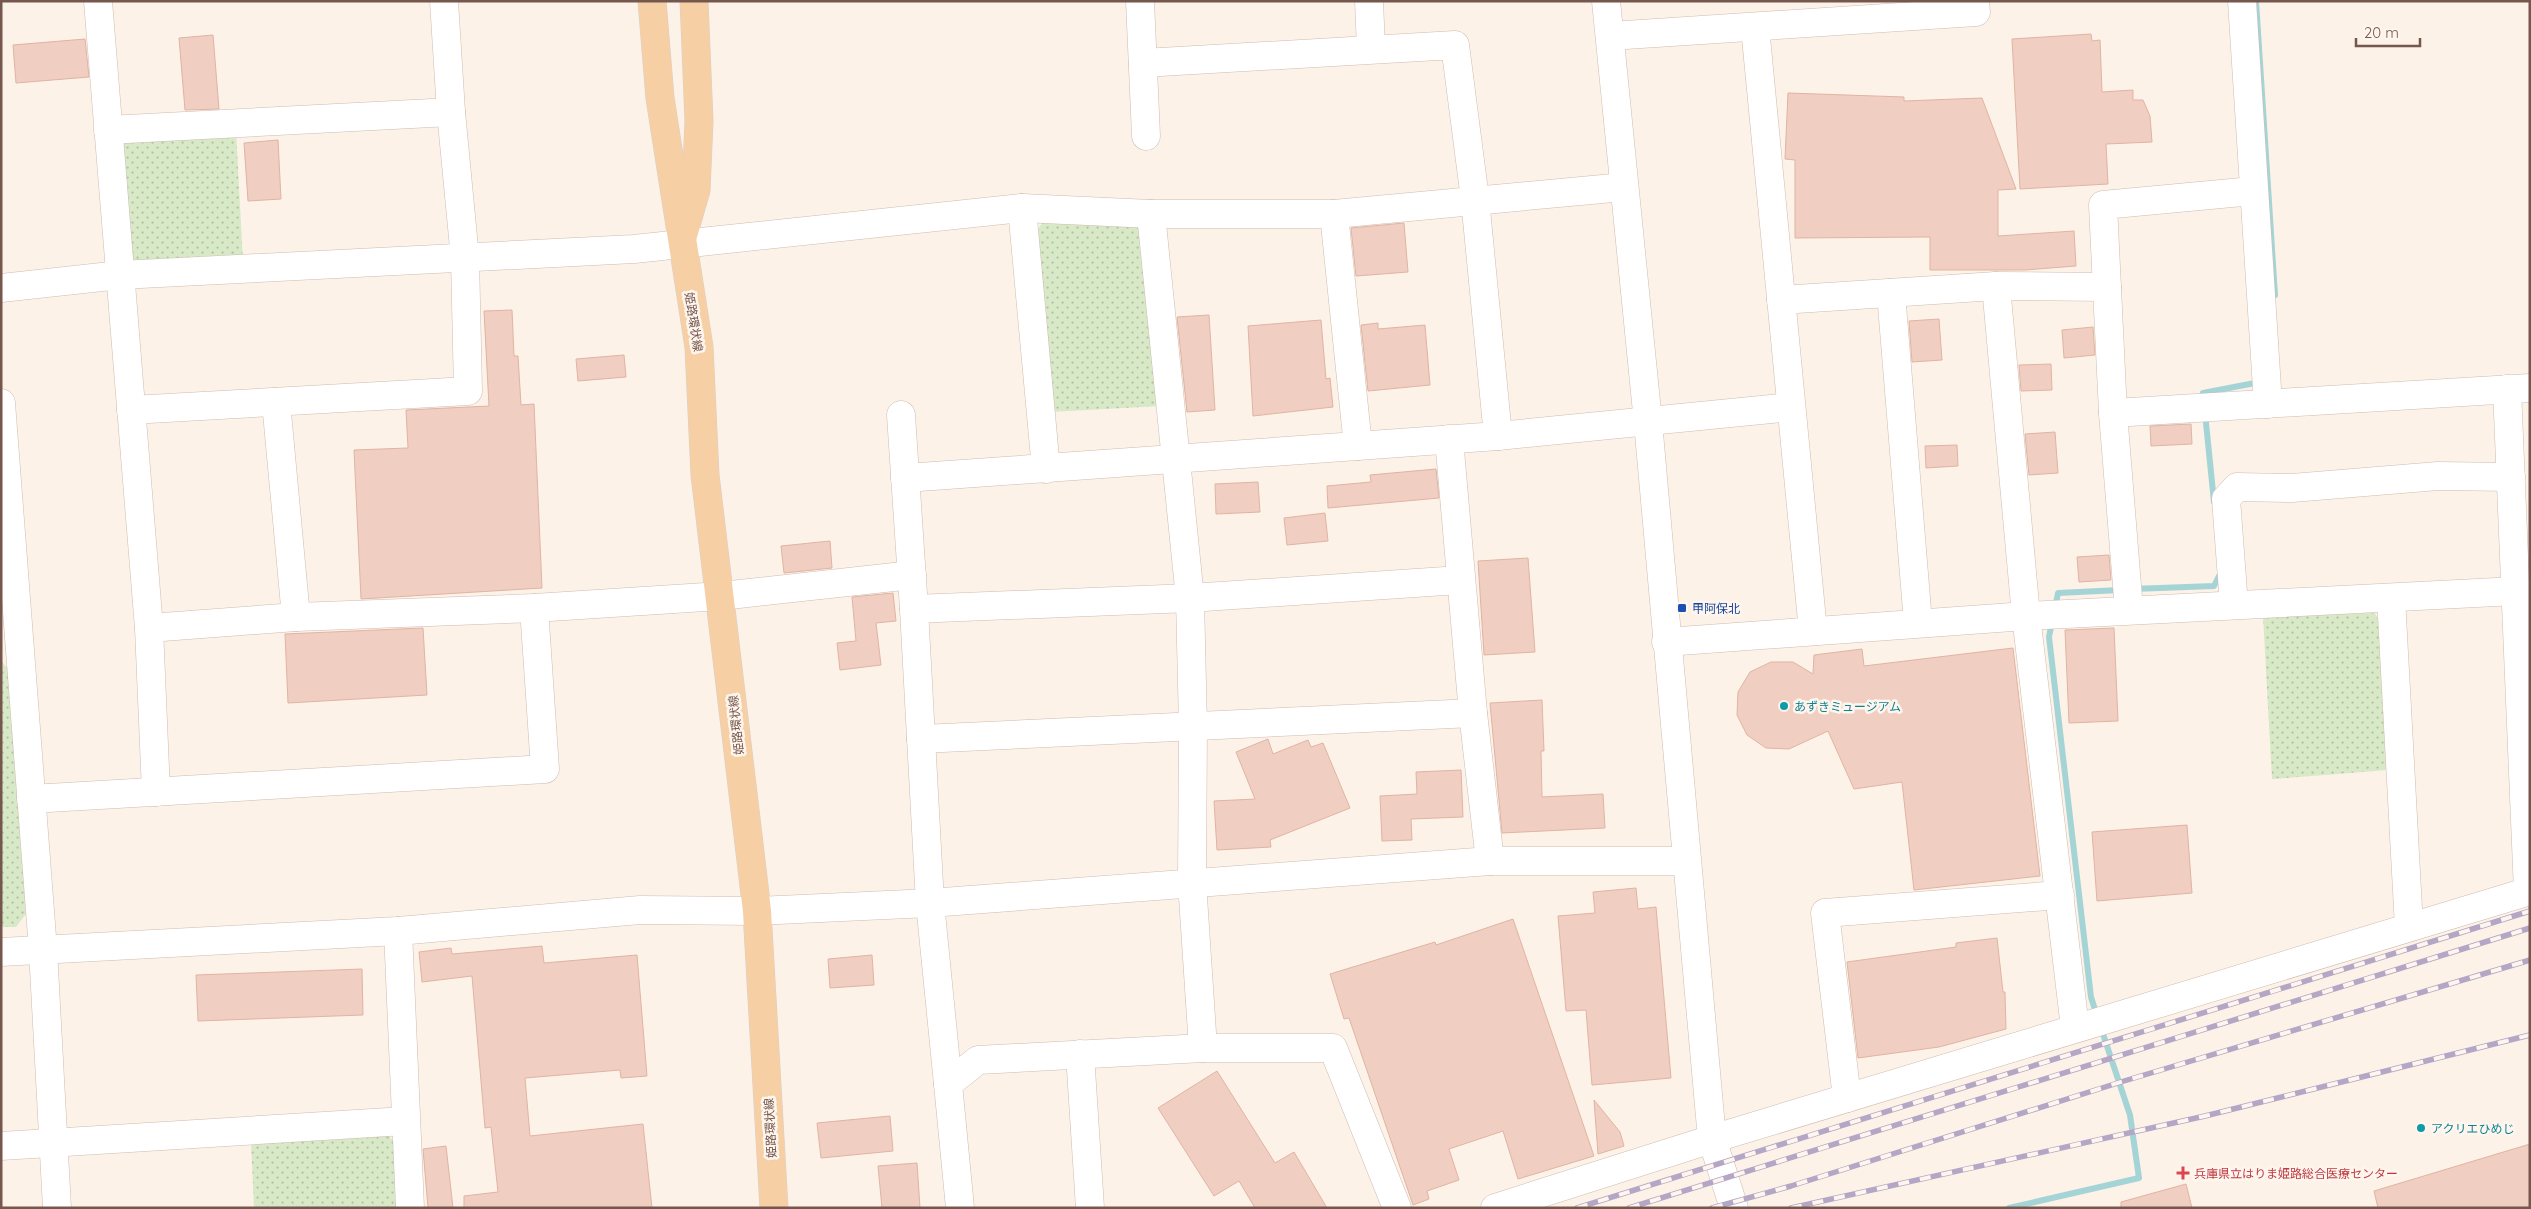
<svg xmlns="http://www.w3.org/2000/svg" width="2531" height="1209" font-family="Quicksand,'Noto Sans JP',sans-serif">
  <defs>
    <pattern id="grass-dots" width="8" height="8" patternUnits="userSpaceOnUse" patternTransform="scale(1.25)"><rect width="8" height="8" fill="#d8e9c7"/><path d="M2 2h.1M6 6h.1" fill="none" stroke="#b4c0a4" stroke-width="1.8" stroke-linecap="round"/></pattern>
  </defs>
  <rect width="100%" height="100%" fill="#fcf2e8"/>
  <!-- grass -->
  <g fill="url(#grass-dots)">
    <path d="M236,131L243,262L137,267L129,258L120,147L129,136Z"/>
    <path d="M1046,218L1136,222L1147,230L1161,406L1050,412L1036,232Z"/>
    <path d="M2375,613L2378,620L2388,770L2272,779L2263,616Z"/>
    <path d="M1,661L8,669L26,914L16,927H1Z"/>
    <path d="M386,1133L396,1144L400,1208H254L251,1141Z"/>
  </g>
  <g fill="none" stroke-linecap="round" stroke-linejoin="round">
    <!-- stream -->
    <g stroke="#a4d4d6" stroke-width="6">
      <path d="M2256,1L2275,295"/>
      <path d="M2204,400L2203,393L2260,382"/>
      <path d="M2205,413L2214,502"/>
      <path d="M2132,589L2214,586L2221,572"/>
      <path d="M2055,608L2058,593L2120,590"/>
      <path d="M2052,622L2049,637L2091,997L2097,1016"/>
      <path d="M2009,1208L2139,1178L2130,1115L2101,1028"/>
    </g>
  </g>
  <!-- building -->
  <g fill="#f0cec1" stroke="#e2b3a2">
    <path d="M2091,34L2092,41L2100,40L2102,92L2133,90V100H2143L2150,116L2152,142L2106,144L2108,184L2020,189L2012,39Z"/>
    <path d="M213,35L219,109L185,110L179,38Z"/>
    <path d="M85,39L89,77L16,83L13,45Z"/>
    <path d="M1788,93L1904,97V101L1982,98L2016,189L1998,190V236L2074,231L2076,266L2025,270H1930V237L1795,238V160L1785,159Z"/>
    <path d="M278,140L281,199L248,201L244,143Z"/>
    <path d="M1404,223L1408,272L1356,276L1351,228Z"/>
    <path d="M512,310L514,356H518L521,405L534,404L542,588L361,599L354,450L408,448L406,410L489,406L484,311Z"/>
    <path d="M1209,315L1215,410L1187,412L1177,317Z"/>
    <path d="M1939,319L1942,360L1912,362L1909,321Z"/>
    <path d="M1321,320L1326,379L1330,378L1333,407L1253,416L1248,326Z"/>
    <path d="M1378,323V329L1425,325L1430,385L1368,391L1361,325Z"/>
    <path d="M2093,327L2095,355L2064,358L2062,330Z"/>
    <path d="M624,355L626,377L578,381L576,359Z"/>
    <path d="M2051,364L2052,390L2021,391L2019,365Z"/>
    <path d="M2191,424L2192,444L2151,446L2150,426Z"/>
    <path d="M2055,432L2058,473L2029,475L2025,434Z"/>
    <path d="M1957,445L1958,466L1926,468L1925,446Z"/>
    <path d="M1436,469L1439,498L1328,508L1327,486L1371,482L1370,475Z"/>
    <path d="M1258,482L1260,512L1216,514L1215,484Z"/>
    <path d="M1325,513L1328,541L1287,545L1284,518Z"/>
    <path d="M830,541L832,568L784,573L781,546Z"/>
    <path d="M2109,555L2111,580L2079,582L2077,557Z"/>
    <path d="M1528,558L1535,652L1484,655L1478,561Z"/>
    <path d="M893,593L896,621L876,623L881,665L840,670L837,643L856,641L852,597Z"/>
    <path d="M423,628L427,695L288,703L285,634Z"/>
    <path d="M2114,628L2118,721L2069,723L2065,630Z"/>
    <path d="M2013,648L2040,876L1914,890L1902,782L1854,789L1828,731L1789,749L1766,748L1747,735L1737,715L1738,692L1750,672L1771,662H1793L1813,674L1814,655L1862,649L1864,666Z"/>
    <path d="M1542,700L1544,751H1541L1542,797L1603,794L1605,828L1502,833L1490,703Z"/>
    <path d="M1268,739L1273,754L1308,740L1311,747L1323,743L1350,808L1270,840L1271,847L1217,850L1214,801L1255,799L1236,752Z"/>
    <path d="M1461,770L1463,817L1411,819L1412,840L1382,841L1380,796L1417,794L1416,772Z"/>
    <path d="M2187,825L2192,893L2097,901L2092,832Z"/>
    <path d="M1636,888L1638,909L1656,907L1671,1078L1592,1085L1586,1010L1566,1011L1558,916L1595,913L1593,892Z"/>
    <path d="M1513,919L1594,1156L1518,1179L1503,1131L1449,1149L1459,1180L1427,1191L1429,1199L1413,1205L1349,1018L1344,1019L1330,974L1435,942L1436,945Z"/>
    <path d="M1997,938L2003,992H2005L2006,1029L1939,1047L1858,1058L1847,962L1956,947V943Z"/>
    <path d="M542,946L544,963L637,955L647,1076L621,1078L620,1070L525,1078L530,1136L643,1124L652,1208H464V1196L498,1192L491,1127L485,1128L472,976L422,982L419,952L451,948L452,954Z"/>
    <path d="M872,955L874,985L830,988L828,959Z"/>
    <path d="M362,969L363,1015L198,1021L196,975Z"/>
    <path d="M1217,1071L1275,1163L1294,1152L1327,1208H1255L1239,1181L1214,1196L1158,1108Z"/>
    <path d="M1594,1100L1620,1132L1624,1146L1598,1154Z"/>
    <path d="M890,1116L893,1151L821,1158L817,1123Z"/>
    <path d="M2530,1144V1208H2378L2374,1191Z"/>
    <path d="M446,1146L453,1208H428L423,1149Z"/>
    <path d="M917,1163L920,1208H882L878,1166Z"/>
    <path d="M2186,1184L2192,1208H2121V1202Z"/>
  </g>
  <g fill="none" stroke-linecap="round" stroke-linejoin="round">
    <defs>
      <g id="minor">
        <path d="M98,1L149,628L156,792"/>
        <path d="M1140,1L1146,136"/>
        <path d="M1369,1L1371,48"/>
        <path d="M1606,1L1648,422L1712,1139L1734,1208"/>
        <path d="M2242,1L2268,404"/>
        <path d="M1755,27L1813,631"/>
        <path d="M1610,36L1976,12L1975,1"/>
        <path d="M1143,63L1455,45L1475,199L1498,436"/>
        <path d="M108,130L451,112"/>
        <path d="M1022,208L1046,469"/>
        <path d="M1151,214L1190,598L1193,727L1192,882L1203,1048H1333L1397,1208"/>
        <path d="M1334,214L1358,446"/>
        <path d="M1996,286L2026,616L2075,1028"/>
        <path d="M1,288L120,275L634,249L1022,208L1151,214H1334L1624,187"/>
        <path d="M1891,293L1918,623"/>
        <path d="M1781,300L1996,286L2107,287"/>
        <path d="M2507,389L2528,892"/>
        <path d="M276,402L296,617"/>
        <path d="M1,403L43,950L57,1208"/>
        <path d="M131,410L468,391L465,258L451,112L444,1"/>
        <path d="M2113,413L2530,388"/>
        <path d="M901,415L914,609L930,903L948,1084"/>
        <path d="M1449,439L1473,713L1490,861"/>
        <path d="M905,478L1498,436L1791,407"/>
        <path d="M2391,598L2409,927"/>
        <path d="M2234,605L2226,499L2237,487L2292,488L2438,476L2511,477"/>
        <path d="M914,609L1190,598L1460,580"/>
        <path d="M2129,610L2113,413L2103,205L2253,191"/>
        <path d="M149,628L296,617L534,608L721,596L912,575"/>
        <path d="M1666,642L2026,616L2516,591"/>
        <path d="M921,739L1473,713"/>
        <path d="M31,799L545,769L534,608"/>
        <path d="M398,931L410,1208"/>
        <path d="M1,952L398,931L640,910L757,911L930,903L1490,861H1686"/>
        <path d="M1080,1054L1090,1208"/>
        <path d="M1847,1098L1825,913L2060,895"/>
        <path d="M1,1146L405,1121"/>
        <path d="M960,1208L948,1084L978,1060L1203,1048"/>
        <path d="M1495,1208L1712,1139L2530,891"/>
      </g>
      <g id="major">
        <path d="M652,1L660,98L699,347L705,475L757,911L774,1208"/>
        <path d="M683,235L696,190L699,121L694,1"/>
      </g>
    </defs>
    <!-- minor casing -->
    <use href="#minor" stroke="#cfbbb1" stroke-width="29"/>
    <!-- major casing -->
    <use href="#major" stroke="#d8d0cd" stroke-width="29"/>
    <!-- minor -->
    <use href="#minor" stroke="#fff" stroke-width="28"/>
    <!-- major -->
    <use href="#major" stroke="#f7cfa4" stroke-width="28"/>
    <defs>
      <g id="rail">
        <path d="M1577,1208L2530,911"/>
        <path d="M1629,1208L2530,928"/>
        <path d="M1712,1208L1791,1186L2124,1081L2530,960"/>
        <path d="M1791,1208L2205,1116L2530,1035"/>
      </g>
    </defs>
    <!-- rail casing -->
    <use href="#rail" stroke="#b4a6c5" stroke-width="5.5"/>
    <!-- rail -->
    <use href="#rail" stroke="#fef6ee" stroke-width="4" stroke-dasharray="11" stroke-linecap="butt"/>
  </g>
  <!-- markers -->
  <rect fill="#1a4fb4" stroke="#fef6ee" stroke-width="2" x="1677" y="603" width="10" height="10" rx="2.5"/>
  <g fill="#0f9aa8" stroke="#fef6ee" stroke-width="2">
    <circle cx="1784" cy="706" r="5"/>
    <circle cx="2421" cy="1128" r="5"/>
  </g>
  <path fill="#e0444e" stroke="#fef6ee" stroke-width="2" d="M2180.5 1165.5h5v5h5v5h-5v5h-5v-5h-5v-5h5z"/>
  <g text-anchor="middle" dominant-baseline="central" stroke-width="5" stroke-linejoin="round" paint-order="stroke">
    <!-- street labels -->
    <g font-size="12" fill="#75574d" stroke="#fef6ee">
      <text transform="translate(694 322) rotate(81)">姫路環状線</text>
      <text transform="translate(736 725) rotate(-96)">姫路環状線</text>
      <text transform="translate(770 1128) rotate(-93)">姫路環状線</text>
    </g>
    <!-- transit labels -->
    <g font-size="12" fill="#164399" stroke="#fef6ee" text-anchor="start">
      <text x="1692" y="608">甲阿保北</text>
    </g>
    <!-- culture labels -->
    <g font-size="12" fill="#0d838f" stroke="#fef6ee" text-anchor="start">
      <text x="1794" y="706">あずきミュージアム</text>
      <text x="2431" y="1128">アクリエひめじ</text>
    </g>
    <!-- health labels -->
    <g font-size="12" fill="#be3a42" stroke="#fef6ee" text-anchor="start">
      <text x="2194" y="1173">兵庫県立はりま姫路総合医療センター</text>
    </g>
  </g>
  <!-- border -->
  <rect width="2531" height="1209" fill="none" stroke="#75574d" stroke-width="5"/>
  <!-- scale -->
  <path d="M2356 38v8h64v-8" fill="none" stroke="#75574d" stroke-width="2.5"/>
  <text x="2364" y="38" font-size="15" fill="#75574d" stroke="#fef6ee" stroke-width="4" paint-order="stroke">20 m</text>
</svg>
